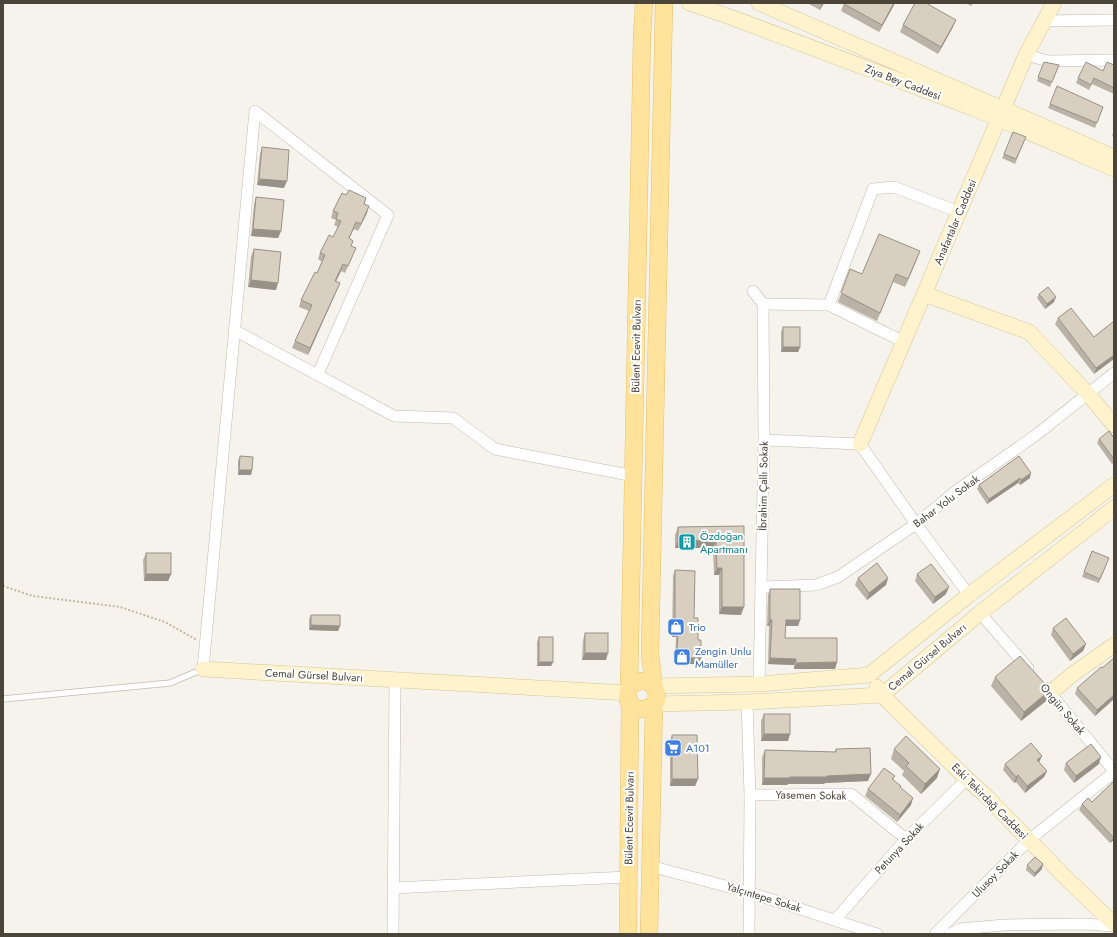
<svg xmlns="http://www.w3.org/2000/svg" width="1117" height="937" font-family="Jost,sans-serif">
  <rect width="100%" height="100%" fill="#f6f3ec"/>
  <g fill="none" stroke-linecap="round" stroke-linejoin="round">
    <defs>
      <path id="lane" d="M3,699L170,683L203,669"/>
      <g id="street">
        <path d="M1044,21L1114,20"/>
        <path d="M1026,55L1048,61L1114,60"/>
        <path d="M753,291L763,304L764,440L759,684"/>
        <path d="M763,304L829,305L904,342"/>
        <path d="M829,305L873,189L894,187L959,212"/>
        <path d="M234,330L394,416L453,418L495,449L634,476"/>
        <path d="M764,440L860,444L916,524L969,595"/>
        <path d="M761,587L816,585L838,577L916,524L956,491L1036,435L1114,373"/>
        <path d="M980,613L1028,668"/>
        <path d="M203,669L255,111L388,215L318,374"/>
        <path d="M1046,688L1114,771"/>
        <path d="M747,702L750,795L749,934"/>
        <path d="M750,795L851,794L906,839"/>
        <path d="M650,866L748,892L877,934"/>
        <path d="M393,888L628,877"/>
        <path d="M835,920L906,839L967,779"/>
        <path d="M393,934L395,680"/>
        <path d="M935,934L1029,840L1114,772"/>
        <path d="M950,934L960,929L1004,925L1084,924L1114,926"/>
      </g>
      <g id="secondary">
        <path d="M689,3L733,18L975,109L1114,169"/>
        <path d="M759,3L1114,157"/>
        <path d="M924,294L1029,332L1088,394L1114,425"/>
        <path d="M860,444L1026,55L1054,3"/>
        <path d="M203,669L628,693"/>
        <path d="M654,686L759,684L869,675L969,595L1114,485"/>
        <path d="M877,687L882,695L967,779L985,795L1066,878L1114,924"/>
        <path d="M1050,693L1073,674L1114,645"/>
        <path d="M654,704L747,702L882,695L980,613L1114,508"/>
      </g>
      <g id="primary">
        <path d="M654,686L650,654L664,3"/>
        <path d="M629,688C636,680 649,677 655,689C667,713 619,719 629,688L642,37L644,3"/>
        <path d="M628,934L630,702"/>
        <path d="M649,934L654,704"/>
      </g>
    </defs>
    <!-- lane casing -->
    <use href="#lane" stroke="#c2bbae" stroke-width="7"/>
    <!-- street casing -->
    <use href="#street" stroke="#c2bbae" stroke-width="12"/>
    <!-- secondary casing -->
    <use href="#secondary" stroke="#d6c79b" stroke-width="16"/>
    <!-- primary casing -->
    <use href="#primary" stroke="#e6c16a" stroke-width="18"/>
    <!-- path -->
    <path stroke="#c4b79f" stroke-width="2" stroke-dasharray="2 2" stroke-linecap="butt" d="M3,586L33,596L120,607L165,622L197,640"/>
    <!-- lane -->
    <use href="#lane" stroke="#fff" stroke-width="5.5"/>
    <!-- street -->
    <use href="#street" stroke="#fff" stroke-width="11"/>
    <!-- secondary -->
    <use href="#secondary" stroke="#fff3cd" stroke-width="15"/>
    <!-- primary -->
    <use href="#primary" stroke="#ffe39c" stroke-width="17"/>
  </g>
  <!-- wall -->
  <g fill="#bab2a6">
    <path d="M807,3H824L820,10Z"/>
    <path d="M844,3L894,5L879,32L841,11Z"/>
    <path d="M966,3H973L971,6Z"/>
    <path d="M903,25L953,27L938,54L900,32Z"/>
    <path d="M1044,62L1059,65L1050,87L1037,81Z"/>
    <path d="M1114,65V94L1092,84L1089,90L1076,83L1078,78L1103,71Z"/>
    <path d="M1050,104L1103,107L1095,128L1048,108Z"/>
    <path d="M1114,130V137L1112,136Z"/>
    <path d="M1024,142L1015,164L1002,158L1004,154Z"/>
    <path d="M262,147L284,188L257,185L260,154Z"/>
    <path d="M346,195L366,198L364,204L367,213L358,231L354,229L349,239L351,246L356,248L345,273L341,271L336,282L340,283L337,290L308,355L292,348L295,341L309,311L299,307L301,300L317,273L322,262L318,259L320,253L333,237L338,227L334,225L336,220L331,218L333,211Z"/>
    <path d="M256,197L281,231L278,238L251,236L254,204Z"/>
    <path d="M254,249L276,290L248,287L251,256Z"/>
    <path d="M917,259L905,287L893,282L877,321L838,302L850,269L862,274Z"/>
    <path d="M1039,294L1054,302L1045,309L1037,298Z"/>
    <path d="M1058,318L1094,337L1114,321L1094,374L1055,324Z"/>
    <path d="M783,327L800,347L798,352H781V332Z"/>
    <path d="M1114,438V463L1112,464L1097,443L1099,439Z"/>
    <path d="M240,456L252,470L251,475H238V461Z"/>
    <path d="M1019,456L1030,478L1020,485L1018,483L987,504L977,489L979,485Z"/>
    <path d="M744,526L741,615L719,614V575H714L713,548H675V535L678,527Z"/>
    <path d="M1092,551L1109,558L1099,583L1082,577Z"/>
    <path d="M146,553L171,574L168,581H144L143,560Z"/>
    <path d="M675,570L694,618L698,640L699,664H684L675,657L676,637H672L673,576Z"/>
    <path d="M917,574L946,594L933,604L915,581Z"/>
    <path d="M858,578H888L886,585L867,600L855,585Z"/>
    <path d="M770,589L800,620L798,626H785V638L837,662L835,669H794V665L768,664L769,626H767L768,595Z"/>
    <path d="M311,615L340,626L338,631L309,630V619Z"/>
    <path d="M1053,628L1086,644L1083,651L1070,661L1051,635Z"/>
    <path d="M585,633L606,660H582L583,640Z"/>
    <path d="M539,637L553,662L551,666H537V642Z"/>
    <path d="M1102,668L1114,699L1095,716L1075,694L1077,688Z"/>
    <path d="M995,677L1046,701L1021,721L991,686Z"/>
    <path d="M764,714L788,741H761V721Z"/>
    <path d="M672,735L698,779L695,786H670V742Z"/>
    <path d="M836,749L868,781L825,783L824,784H788L787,785H762V757L765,750L835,752Z"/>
    <path d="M894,749L937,778L921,794L902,775L904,771L891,759Z"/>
    <path d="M1042,756L1039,762L1047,771L1044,777L1025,793L1016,782L1014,783L1003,770L1005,764Z"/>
    <path d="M1066,763L1099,764L1074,783L1064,770Z"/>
    <path d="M895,776L893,780L911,805L897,822L865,796L868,789Z"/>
    <path d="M1114,781V840L1110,843L1079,810L1082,804L1092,802Z"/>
    <path d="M1027,865L1042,869L1034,877L1026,870Z"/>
  </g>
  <!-- shaded-wall -->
  <g fill="#979187">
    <path d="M822,3H824L820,10Z"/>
    <path d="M894,3H895L894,5L879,32L882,25Z"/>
    <path d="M956,20L953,27L938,54L941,47Z"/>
    <path d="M259,179L287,181L284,188L257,185Z"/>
    <path d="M369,206L367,213L358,231L361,224Z"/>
    <path d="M253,229L281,231L278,238L251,236Z"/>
    <path d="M920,251L917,259L905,287L908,279Z"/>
    <path d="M343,264L341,271L332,288L335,281Z"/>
    <path d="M251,280L278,283L276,290L248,287Z"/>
    <path d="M340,283L337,290L308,355L310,348Z"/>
    <path d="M1056,297L1054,302L1045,309L1047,304Z"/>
    <path d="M783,347H800L798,352H781Z"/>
    <path d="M1114,355V359L1094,374L1096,368Z"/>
    <path d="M239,470H252L251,475H238Z"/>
    <path d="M1031,473L1030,478L1020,485L1021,480Z"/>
    <path d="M1020,478L1018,483L987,504L989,499Z"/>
    <path d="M678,540L716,541L713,548H675Z"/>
    <path d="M717,568H722L719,575H714Z"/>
    <path d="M146,574H171L168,581H144Z"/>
    <path d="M888,578L886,585L867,600L869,593Z"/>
    <path d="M949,587L946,594L933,604L935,597Z"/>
    <path d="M722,607H744L741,615L719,614Z"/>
    <path d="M770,620H772L769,626H767Z"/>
    <path d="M786,620H800L798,626H783Z"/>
    <path d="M311,625L340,626L338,631L309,630Z"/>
    <path d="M675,631H678L676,637H672Z"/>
    <path d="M1086,644L1083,651L1070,661L1073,654Z"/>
    <path d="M585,653H608L606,660H582Z"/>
    <path d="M686,658H701L699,664H684Z"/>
    <path d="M770,658L796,659L794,665L768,664Z"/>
    <path d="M539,662H553L551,666H537Z"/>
    <path d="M837,662L835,669H794L796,663Z"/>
    <path d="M1049,691L1046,701L1021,721L1024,712Z"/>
    <path d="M1114,695V699L1095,716L1097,710Z"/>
    <path d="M764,734H790L788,741H761Z"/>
    <path d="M1042,756L1039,762L1037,760Z"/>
    <path d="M1101,757L1099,764L1074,783L1076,776Z"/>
    <path d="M940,769L937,778L921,794L925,784Z"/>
    <path d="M1047,771L1044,777L1025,793L1027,786Z"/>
    <path d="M871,774L868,781L825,783L824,784H788L787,785H762L764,778L790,777Z"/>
    <path d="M1018,775L1016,782L1014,783L1016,777Z"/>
    <path d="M672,779H698L695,786H670Z"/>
    <path d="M913,798L911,805L897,822L900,815Z"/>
    <path d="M1114,836V840L1110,843L1113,837Z"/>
    <path d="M1043,864L1042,869L1034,877L1035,873Z"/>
  </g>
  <!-- building -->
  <g fill="#d8cfc1" stroke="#979187">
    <path d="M844,3H894L882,25L844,4Z"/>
    <path d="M915,3H926L956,20L941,47L903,25Z"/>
    <path d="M1044,62L1059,65L1052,82L1038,77Z"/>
    <path d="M1086,62L1103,71L1107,62L1114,65V88L1094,78L1091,85L1078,78Z"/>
    <path d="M1057,86L1103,107L1097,123L1050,104Z"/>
    <path d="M1013,132L1026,137L1016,159L1004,154Z"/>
    <path d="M262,147L289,150L287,181L259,179Z"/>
    <path d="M349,190L366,198L364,204L369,206L361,224L356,222L349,238L353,241L351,246L356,248L348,266L343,264L335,281L340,283L310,348L295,341L312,305L301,300L315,272L317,273L325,255L320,253L329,235L333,237L341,221L336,219L338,213L333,211L342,193L346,195Z"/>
    <path d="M256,197L284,200L281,231L253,229Z"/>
    <path d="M879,234L920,251L908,279L896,274L880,313L841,293L850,269L862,274Z"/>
    <path d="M254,249L281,252L278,283L251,280Z"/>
    <path d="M1048,287L1056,297L1047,304L1039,294Z"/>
    <path d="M1071,308L1094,337L1114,321V355L1096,368L1058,318Z"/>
    <rect x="783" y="327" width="17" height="20"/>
    <path d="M1109,431L1114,438V459L1099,439Z"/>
    <path d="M240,456L253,457L252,470H239Z"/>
    <path d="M1019,456L1031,473L1021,480L1020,478L989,499L979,485Z"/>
    <path d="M744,526V607H722V568H717L716,541L678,540V527Z"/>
    <path d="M1092,551L1109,558L1100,579L1084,572Z"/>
    <rect x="146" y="553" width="25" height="21"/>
    <path d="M877,563L888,578L869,593L858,578Z"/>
    <path d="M931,564L949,587L935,597L917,574Z"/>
    <path d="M675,570L695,571L694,618H698V640H701V658H686L677,651L678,631H675Z"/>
    <path d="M770,589H800V620H786L785,638H837V662L796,663V659L770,658L772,620H770Z"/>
    <path d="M311,615H340V626L311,625Z"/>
    <path d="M1066,618L1086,644L1073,654L1053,628Z"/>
    <rect x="585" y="633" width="23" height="20"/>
    <rect x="539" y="637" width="14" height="25"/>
    <path d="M1020,656L1045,684L1046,689L1049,691L1024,712L995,677Z"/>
    <path d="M1114,658V695L1097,710L1077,688L1101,667L1102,668Z"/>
    <rect x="764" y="714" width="26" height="20"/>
    <path d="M672,735H697L698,779H672Z"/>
    <path d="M906,736L940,769L925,784L906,766L909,763L894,749Z"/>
    <path d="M1031,743L1042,756L1037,760L1047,771L1027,786L1018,775L1016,777L1005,764Z"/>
    <path d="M1091,744L1101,757L1076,776L1066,763Z"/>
    <path d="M870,748L871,774L827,776V777H790V778H764L765,750L836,752V749Z"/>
    <path d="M884,768L895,776L892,779L901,786L900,787L913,798L900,815L868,789Z"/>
    <path d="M1114,781V836L1113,837L1082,804L1088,798L1092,802Z"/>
    <path d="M1035,857L1043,864L1035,873L1027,865Z"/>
  </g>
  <!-- icons -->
  <defs>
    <symbol id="building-square" viewBox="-11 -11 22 22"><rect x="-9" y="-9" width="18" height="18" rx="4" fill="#0f9aa8" stroke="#fff"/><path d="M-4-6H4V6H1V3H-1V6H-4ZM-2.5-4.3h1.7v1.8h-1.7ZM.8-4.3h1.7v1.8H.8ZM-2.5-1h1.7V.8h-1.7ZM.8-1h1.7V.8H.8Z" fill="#fff"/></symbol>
    <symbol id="shop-square" viewBox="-11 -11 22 22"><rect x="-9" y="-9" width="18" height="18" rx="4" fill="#3f7fe0" stroke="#fff"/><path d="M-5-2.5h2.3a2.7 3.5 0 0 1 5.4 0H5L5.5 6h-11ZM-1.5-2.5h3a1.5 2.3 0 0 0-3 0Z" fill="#fff"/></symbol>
    <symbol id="supermarket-square" viewBox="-11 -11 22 22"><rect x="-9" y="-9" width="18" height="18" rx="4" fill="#3f7fe0" stroke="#fff"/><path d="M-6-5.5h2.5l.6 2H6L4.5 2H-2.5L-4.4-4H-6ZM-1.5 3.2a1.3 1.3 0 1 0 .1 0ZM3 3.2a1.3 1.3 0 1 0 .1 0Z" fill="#fff"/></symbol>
  </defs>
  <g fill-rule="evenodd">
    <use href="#building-square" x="677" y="532" width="20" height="20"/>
    <use href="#shop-square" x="666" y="617" width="20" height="20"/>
    <use href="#shop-square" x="672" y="647" width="20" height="20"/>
    <use href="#supermarket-square" x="663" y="738" width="20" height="20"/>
  </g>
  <g text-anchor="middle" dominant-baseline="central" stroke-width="4" stroke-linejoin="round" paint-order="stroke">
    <!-- street labels -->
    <g font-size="11" fill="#4b4439" stroke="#fff">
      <text transform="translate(903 82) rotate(21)">Ziya Bey Caddesi</text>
      <text transform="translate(955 222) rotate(-67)">Anafartalar Caddesi</text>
      <text transform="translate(636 346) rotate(-89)">Bülent Ecevit Bulvarı</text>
      <text transform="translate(763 486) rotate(-89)">İbrahim Çallı Sokak</text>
      <text transform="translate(946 501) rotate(-37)">Bahar Yolu Sokak</text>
      <text transform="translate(927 657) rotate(-40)">Cemal Gürsel Bulvarı</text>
      <text transform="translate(314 675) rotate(3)">Cemal Gürsel Bulvarı</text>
      <text transform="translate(1063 709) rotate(50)">Ongün Sokak</text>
      <text transform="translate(811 795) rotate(1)">Yasemen Sokak</text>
      <text transform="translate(990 801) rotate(45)">Eski Tekirdağ Caddesi</text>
      <text transform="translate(629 818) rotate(-89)">Bülent Ecevit Bulvarı</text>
      <text transform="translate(899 848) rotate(-47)">Petunya Sokak</text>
      <text transform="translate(995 874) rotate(-45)">Ulusoy Sokak</text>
      <text transform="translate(764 897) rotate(17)">Yalçıntepe Sokak</text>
    </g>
    <!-- culture labels -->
    <g font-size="11" fill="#0d838f" stroke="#fff" text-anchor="start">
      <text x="700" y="536">Özdoğan<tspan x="700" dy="13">Apartmanı</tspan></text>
    </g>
    <!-- shop labels -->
    <g font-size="11" fill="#366cbe" stroke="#fff" text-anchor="start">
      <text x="689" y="627">Trio</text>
      <text x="695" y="651">Zengin Unlu<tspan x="695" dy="13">Mamüller</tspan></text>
      <text x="686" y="748">A101</text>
    </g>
  </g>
  <!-- border -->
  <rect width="1117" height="937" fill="none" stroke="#4b4439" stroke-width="8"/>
</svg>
